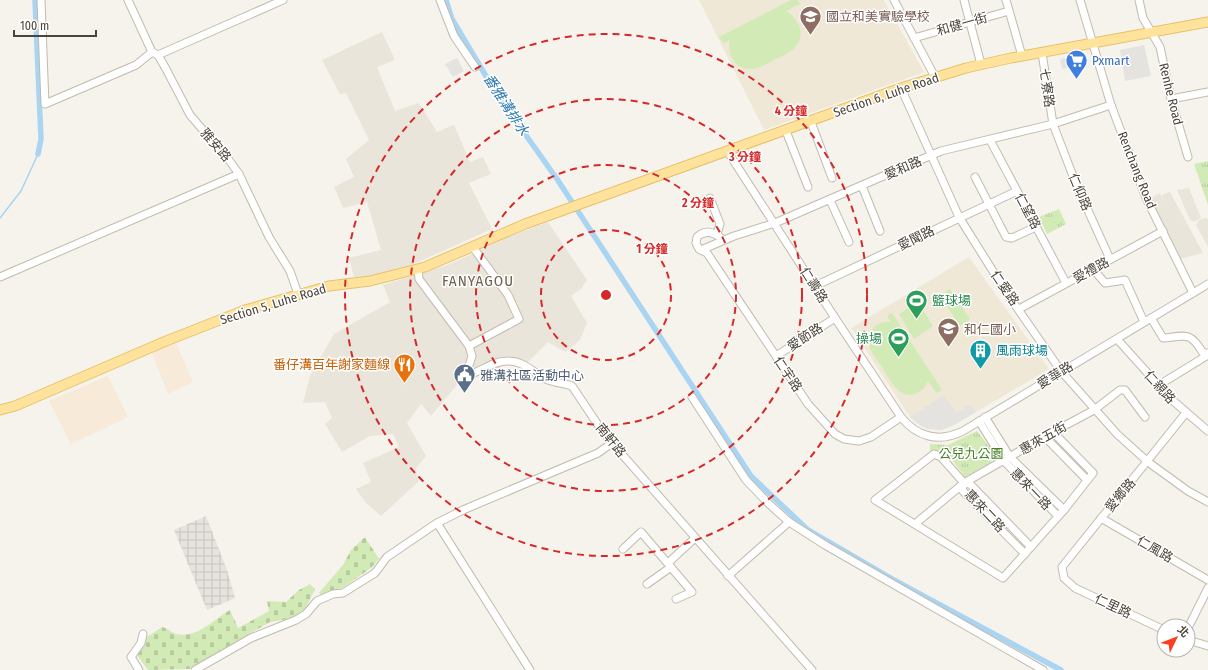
<svg xmlns="http://www.w3.org/2000/svg" width="1208" height="670" font-family="'Fira Sans Condensed','Noto Sans TC',sans-serif">
  <defs>
    <pattern id="industrial-grid" width="8" height="8" patternUnits="userSpaceOnUse"><rect width="8" height="8" fill="#e6e2dd"/><path d="M0 4h8M4 0v8" fill="none" stroke="#c7c3be"/></pattern>
    <pattern id="cemetery-stones" width="16" height="16" patternUnits="userSpaceOnUse"><rect width="16" height="16" fill="#d2eab5"/><path d="M2 7V4a2 2 0 0 1 4 0v3zM10 15v-3a2 2 0 0 1 4 0v3z" fill="#b6ca9c"/></pattern>
    <pattern id="park-tufts" width="24" height="20" patternUnits="userSpaceOnUse"><rect width="24" height="20" fill="#d2eab5"/><path d="M3 7l-1-3M5 7V3M7 7l1-3M15 17l-1-3M17 17v-4M19 17l1-3" fill="none" stroke="#b6ca9c"/></pattern>
  </defs>
  <rect width="100%" height="100%" fill="#f6f3ec"/>
  <!-- residential -->
  <g fill="#eae5da">
    <path d="M382,32L395,60L377,67L395,111L419,103L437,132L454,125L470,162L483,157L491,174L469,183L492,229L416,263L377,275L354,277L349,258L381,250L367,202L343,208L334,187L354,177L346,159L369,140L346,93L340,94L322,60Z"/>
    <path d="M1189,188L1201,218L1194,222L1190,220L1177,190Z"/>
    <path d="M1170,192L1203,253L1180,259L1150,198L1160,193L1166,205L1162,195Z"/>
    <path d="M1205,218L1208,219V247L1196,225L1199,220Z"/>
    <path d="M548,222L587,280L581,289L571,296L587,323L580,340L565,352L548,342L527,363L509,356L479,370L461,380L431,416L421,404L407,423L426,456L416,468L418,482L381,516L366,503L356,489L371,482L363,463L399,447L393,434L370,436L342,452L325,424L332,418L325,402L303,403L310,376L334,334L390,302L383,285L448,265L516,234Z"/>
  </g>
  <!-- commercial -->
  <g fill="#f7ead8">
    <path d="M176,343L193,382L168,394L152,353Z"/>
    <path d="M108,376L128,417L71,444L49,401Z"/>
  </g>
  <!-- industrial -->
  <path fill="url(#industrial-grid)" d="M206,516L227,570L235,598L207,610L174,530Z"/>
  <!-- education -->
  <g fill="#efe8d6">
    <path d="M699,0H884L924,72L764,130Z"/>
    <path d="M969,257L1049,369L954,425L941,430L928,429L915,422L910,417L851,328Z"/>
  </g>
  <!-- green -->
  <g fill="#d2eab5">
    <path d="M791,0H798L800,4L786,11C798,18 807,35 795,47C790,53 781,56 774,60C767,63 760,69 752,69C736,70 726,55 730,40L723,43L719,37Z"/>
    <path d="M950,289L970,319L960,326L940,296L943,293L946,294V291Z"/>
    <path d="M918,302L933,326L914,339L899,314Z"/>
    <path d="M892,313L942,390L936,393L928,381C926,386 922,392 915,394C898,399 889,378 882,367C877,360 871,353 869,345C866,331 878,320 891,322L887,316Z"/>
  </g>
  <!-- cemetery -->
  <g fill="url(#cemetery-stones)">
    <path d="M365,537L379,559L371,568L342,588L321,595L319,593L343,565L351,550Z"/>
    <path d="M310,584L315,589L305,610L289,619L270,622L189,669L148,670L136,654L145,642L147,637L162,627C167,628 171,632 176,634C197,639 214,619 230,610L238,628L269,611L267,601L286,602L299,590Z"/>
  </g>
  <!-- park -->
  <g fill="url(#park-tufts)">
    <path d="M1208,161V205L1194,164Z"/>
    <path d="M1059,209L1066,224L1047,234L1039,217Z"/>
    <path d="M977,431L998,458L965,477L949,456L930,452V444L948,445Z"/>
  </g>
  <!-- parking -->
  <g fill="#e5e3e0">
    <path d="M1144,45L1151,76L1125,81L1120,50Z"/>
    <path d="M1077,55L1083,59L1085,65L1062,69L1060,59Z"/>
    <path d="M457,58L464,71L453,77L445,64Z"/>
    <path d="M944,395L956,413L969,405L972,406L976,412L954,425L941,430L928,429L921,426L910,417Z"/>
  </g>
  <g fill="none" stroke-linecap="round" stroke-linejoin="round">
    <!-- stream -->
    <path stroke="#a9d4f2" stroke-width="1.5" d="M0,218L21,191L38,154"/>
    <!-- canal -->
    <g stroke="#a9d4f2" stroke-width="5.5">
      <path d="M35,0L41,139L38,154"/>
      <path d="M446,0L452,19L496,93L557,179L751,476L808,530L892,579L1061,670"/>
    </g>
    <defs>
      <g id="minor">
        <path d="M41,0L45,104L136,65L152,52"/>
        <path d="M128,0L152,52L158,55L166,69L190,115L229,160L239,174L269,237L290,271L298,294"/>
        <path d="M440,0L454,36L475,67"/>
        <path d="M894,0L935,77"/>
        <path d="M964,0L981,64"/>
        <path d="M1006,0L1022,56"/>
        <path d="M1080,0L1111,105L1146,198L1193,293"/>
        <path d="M1139,0L1143,18L1160,47L1171,99L1188,157"/>
        <path d="M914,38L1009,11"/>
        <path d="M1042,53L1053,124L1076,184L1110,259"/>
        <path d="M158,55L283,0"/>
        <path d="M901,88L959,217L1006,292L1061,371L1117,434L1148,462L1188,491L1208,502"/>
        <path d="M1171,99L1208,92"/>
        <path d="M811,122L832,178"/>
        <path d="M786,131L808,187"/>
        <path d="M990,140L1066,283"/>
        <path d="M728,152L835,318L901,417C917,437 939,443 963,431L1208,284"/>
        <path d="M975,177L1006,237L1012,238L1036,227"/>
        <path d="M862,186L880,231"/>
        <path d="M710,198L720,224L717,234"/>
        <path d="M830,200L849,242"/>
        <path d="M723,240C715,232 706,229 697,237L696,243L699,249L707,253L808,404L835,434L844,439L859,441L871,437L901,417"/>
        <path d="M701,250L734,236L775,223L941,151L1053,124L1111,105"/>
        <path d="M418,269L419,279L469,346L472,356L466,375C481,373 491,361 507,361C524,360 534,374 548,380C556,383 564,383 572,386L596,422L612,443L812,670"/>
        <path d="M1093,269L1105,283L1125,280L1144,322"/>
        <path d="M0,277L239,174"/>
        <path d="M815,286L1017,191"/>
        <path d="M1019,309L1163,231"/>
        <path d="M1151,318L1163,338C1186,336 1190,331 1203,353H1208"/>
        <path d="M1117,339L1171,399L1208,431"/>
        <path d="M469,346L519,319L508,295L472,246"/>
        <path d="M776,356L835,318"/>
        <path d="M1159,385L1208,355"/>
        <path d="M692,397L746,480L768,503L789,522L825,545L1043,670"/>
        <path d="M985,417L1010,457L1064,510"/>
        <path d="M979,421L1004,461L1058,516"/>
        <path d="M1044,436L1087,480"/>
        <path d="M964,483L941,457L934,454L875,500L1003,578L1064,510L1093,473L1053,432"/>
        <path d="M964,483L962,490L1025,554"/>
        <path d="M964,483L970,484L1031,547"/>
        <path d="M1101,518L1208,580"/>
        <path d="M437,523L530,670"/>
        <path d="M915,524L964,483L1053,432L1094,410L1120,390H1125L1145,417"/>
        <path d="M623,549L641,532L692,592L676,599"/>
        <path d="M668,563L695,538"/>
        <path d="M728,576L789,522"/>
        <path d="M647,584L671,567"/>
        <path d="M1188,628L1208,588"/>
        <path d="M1164,630L1075,588L1064,578L1062,567L1185,414"/>
        <path d="M1188,640L1208,646"/>
        <path d="M139,670L131,657L141,643L143,634"/>
        <path d="M195,670L251,638L296,620L306,614L317,601L333,594L343,593L375,573L387,557L437,523L463,510L598,453L612,443"/>
      </g>
      <path id="major" d="M0,410L15,406L166,341L245,310L329,286L370,281L425,267L525,224L901,88L966,68L1011,58L1208,22"/>
    </defs>
    <!-- minor casing -->
    <use href="#minor" stroke="#c2bbae" stroke-width="9"/>
    <!-- major casing -->
    <use href="#major" stroke="#e6c16a" stroke-width="11"/>
    <!-- minor -->
    <use href="#minor" stroke="#fff" stroke-width="7"/>
    <!-- major -->
    <use href="#major" stroke="#ffe39c" stroke-width="9"/>
  </g>
  <!-- distance rings -->
  <g fill="none" stroke="#d62828" stroke-width="2" stroke-dasharray="7 5">
    <circle cx="606" cy="295" r="65"/>
    <circle cx="606" cy="295" r="130"/>
    <circle cx="606" cy="295" r="196"/>
    <circle cx="606" cy="295" r="261"/>
  </g>
  <!-- icons -->
  <defs>
    <symbol id="school-pin" viewBox="-11 -11 22 30"><path d="M0 17L-7.5 6A9.5 9.5 0 1 1 7.5 6Z" fill="#8d6e63" stroke="#fff"/><path d="M0-5L7-2L0 1L-7-2ZM-4 1L0 2.5L4 1V4Q0 6-4 4Z" fill="#fff"/></symbol>
    <symbol id="supermarket-pin" viewBox="-11 -11 22 30"><path d="M0 17L-7.5 6A9.5 9.5 0 1 1 7.5 6Z" fill="#3f7fe0" stroke="#fff"/><path d="M-6-5.5h2.5l.6 2H6L4.5 2H-2.5L-4.4-4H-6ZM-1.5 3.2a1.3 1.3 0 1 0 .1 0ZM3 3.2a1.3 1.3 0 1 0 .1 0Z" fill="#fff"/></symbol>
    <symbol id="stadium-pin" viewBox="-11 -11 22 30"><path d="M0 17L-7.5 6A9.5 9.5 0 1 1 7.5 6Z" fill="#2e9e5b" stroke="#fff"/><path d="M0-5a6.5 5 0 1 0 0 10a6.5 5 0 1 0 0-10ZM-3.5-1.8h7v3.6h-7Z" fill="#fff"/></symbol>
    <symbol id="building-pin" viewBox="-11 -11 22 30"><path d="M0 17L-7.5 6A9.5 9.5 0 1 1 7.5 6Z" fill="#0f9aa8" stroke="#fff"/><path d="M-4-6H4V6H1V3H-1V6H-4ZM-2.5-4.3h1.7v1.8h-1.7ZM.8-4.3h1.7v1.8H.8ZM-2.5-1h1.7V.8h-1.7ZM.8-1h1.7V.8H.8Z" fill="#fff"/></symbol>
    <symbol id="restaurant-pin" viewBox="-11 -11 22 30"><path d="M0 17L-7.5 6A9.5 9.5 0 1 1 7.5 6Z" fill="#e8710a" stroke="#fff"/><path d="M-5-6h1v4h1v-4h1v4h1v-4h1v5L-1.5 .5V6h-2V.5L-5-1ZM5-6V6H3V1.5H1.5Q1.5-4 5-6Z" fill="#fff"/></symbol>
    <symbol id="civic-pin" viewBox="-11 -11 22 30"><path d="M0 17L-7.5 6A9.5 9.5 0 1 1 7.5 6Z" fill="#5c6f8a" stroke="#fff"/><path d="M-.6-6.5H3V-4.5H.6V-3L4-1V1h2V6H-6V1h2V-1L-.6-3ZM-1.2 2.5V6h2.4V2.5Z" fill="#fff"/></symbol>
  </defs>
  <g fill-rule="evenodd">
    <use href="#school-pin" x="798" y="4" width="25" height="34"/>
    <use href="#supermarket-pin" x="1064" y="48" width="25" height="34"/>
    <use href="#stadium-pin" x="904" y="288" width="25" height="34"/>
    <use href="#school-pin" x="936" y="316" width="25" height="34"/>
    <use href="#stadium-pin" x="886" y="326" width="25" height="34"/>
    <use href="#building-pin" x="968" y="338" width="25" height="34"/>
    <use href="#restaurant-pin" x="392" y="352" width="25" height="34"/>
    <use href="#civic-pin" x="452" y="362" width="25" height="34"/>
  </g>
  <g text-anchor="middle" dominant-baseline="central" stroke-width="3" stroke-linejoin="round" paint-order="stroke">
    <!-- education labels -->
    <g font-size="13" fill="#785e54" stroke="#fff" text-anchor="start">
      <text x="826" y="16">國立和美實驗學校</text>
      <text x="964" y="329">和仁國小</text>
    </g>
    <!-- street labels -->
    <g font-size="13" fill="#4b4439" stroke="#fff">
      <text transform="translate(962 24) rotate(-16)">和健一街</text>
      <text transform="translate(1047 88) rotate(82)">七寮路</text>
      <text transform="translate(1171 94) rotate(76)">Renhe Road</text>
      <text transform="translate(886 95) rotate(-19)">Section 6, Luhe Road</text>
      <text transform="translate(216 145) rotate(49)">雅安路</text>
      <text transform="translate(903 168) rotate(-23)">愛和路</text>
      <text transform="translate(1137 170) rotate(68)">Renchang Road</text>
      <text transform="translate(1080 192) rotate(67)">仁仰路</text>
      <text transform="translate(1028 211) rotate(62)">仁望路</text>
      <text transform="translate(916 238) rotate(-26)">愛聞路</text>
      <text transform="translate(1091 270) rotate(-28)">愛禮路</text>
      <text transform="translate(814 285) rotate(58)">仁壽路</text>
      <text transform="translate(1005 288) rotate(56)">仁愛路</text>
      <text transform="translate(273 304) rotate(-17)">Section 5, Luhe Road</text>
      <text transform="translate(805 337) rotate(-33)">愛節路</text>
      <text transform="translate(788 374) rotate(56)">仁宇路</text>
      <text transform="translate(1055 375) rotate(-31)">愛華路</text>
      <text transform="translate(1160 387) rotate(48)">仁親路</text>
      <text transform="translate(1043 438) rotate(-30)">惠來五街</text>
      <text transform="translate(611 440) rotate(51)">南軒路</text>
      <text transform="translate(1031 489) rotate(46)">惠來一路</text>
      <text transform="translate(1120 495) rotate(-50)">愛鄉路</text>
      <text transform="translate(985 511) rotate(47)">惠來二路</text>
      <text transform="translate(1155 549) rotate(30)">仁風路</text>
      <text transform="translate(1113 606) rotate(25)">仁里路</text>
    </g>
    <!-- shop labels -->
    <g font-size="13" fill="#366cbe" stroke="#fff" text-anchor="start">
      <text x="1092" y="60">Pxmart</text>
    </g>
    <!-- leisure labels -->
    <g font-size="13" fill="#27864d" stroke="#fff" text-anchor="start">
      <text x="932" y="300">籃球場</text>
      <text x="882" y="338" text-anchor="end">操場</text>
    </g>
    <!-- culture labels -->
    <g font-size="13" fill="#0d838f" stroke="#fff" text-anchor="start">
      <text x="996" y="350">風雨球場</text>
    </g>
    <!-- food labels -->
    <g font-size="13" fill="#c56008" stroke="#fff" text-anchor="end">
      <text x="390" y="364">番仔溝百年謝家麵線</text>
    </g>
    <!-- service labels -->
    <g font-size="13" fill="#4e5e75" stroke="#fff" text-anchor="start">
      <text x="480" y="375">雅溝社區活動中心</text>
    </g>
    <!-- park labels -->
    <g font-size="13" fill="#4a7f2a" stroke="#fff">
      <text x="971" y="453">公兒九公園</text>
    </g>
    <!-- water labels -->
    <g font-size="14" font-style="italic" fill="#2e7ab2" stroke="#fff">
      <text transform="translate(506 105) rotate(57)">番雅溝排水</text>
    </g>
    <!-- quarter labels -->
    <g font-size="15" letter-spacing="1" fill="#6e6250" stroke="#fff">
      <text x="478" y="281">FANYAGOU</text>
    </g>
  </g>
  <circle cx="606" cy="295" r="6" fill="#d62828" stroke="#fff" stroke-width="2"/>
  <g font-size="12" text-anchor="middle" font-weight="bold" fill="#d62828" stroke="#fff" stroke-width="3" stroke-linejoin="round" paint-order="stroke">
    <text x="791" y="115">4 分鐘</text>
    <text x="745" y="161">3 分鐘</text>
    <text x="698" y="207">2 分鐘</text>
    <text x="652" y="253">1 分鐘</text>
  </g>
  <!-- north arrow -->
  <g transform="translate(1176 638) rotate(47)"><circle r="19" fill="#ffffff" stroke="#b7b4b0"/>
  <path d="M0-3L7 15L0 10L-7 15Z" fill="#fc3f1d"/>
  <text y="-6" font-size="11" font-weight="bold" text-anchor="middle" fill="#4b4439">北</text>
  </g>
  <!-- scale -->
  <path d="M14 30v6h82v-6" fill="none" stroke="#4b4439" stroke-width="2"/>
  <text x="20" y="30" font-size="12" fill="#4b4439" stroke="#ffffff" stroke-width="3" paint-order="stroke">100 m</text>
</svg>
